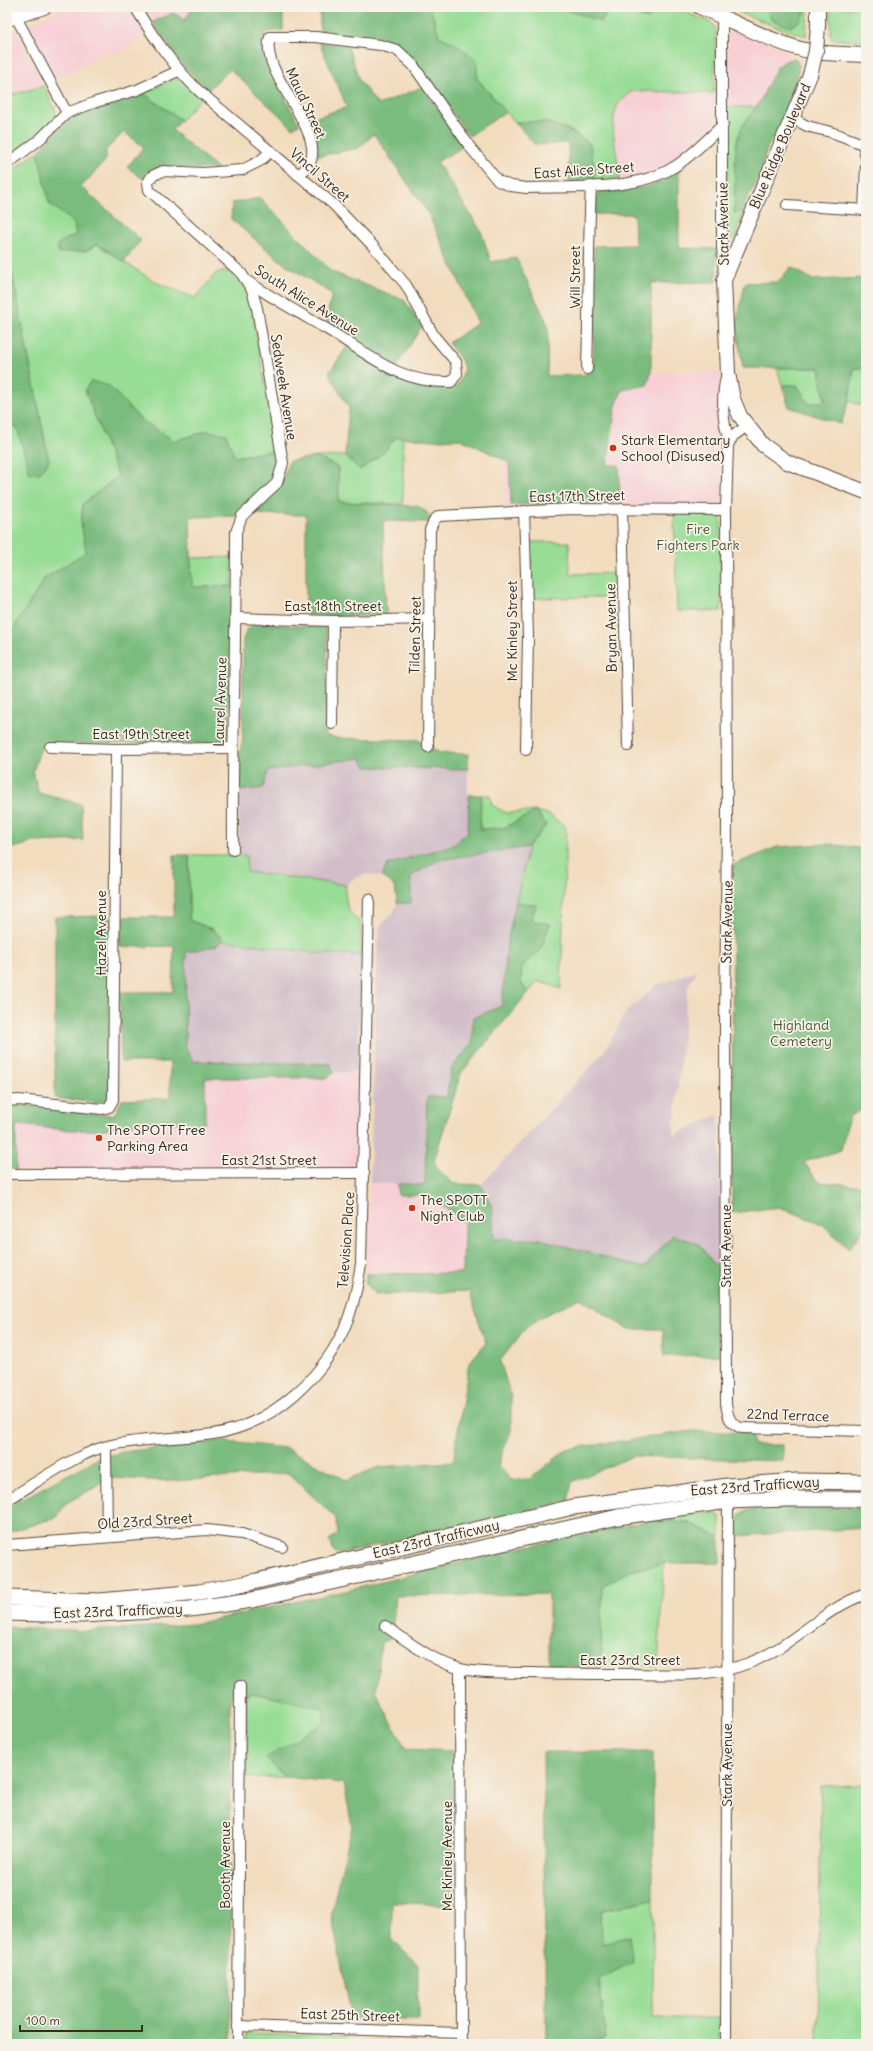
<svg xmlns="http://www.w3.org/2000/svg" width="873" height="2051" font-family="Delius,sans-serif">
  <rect width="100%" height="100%" fill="#f7f3e8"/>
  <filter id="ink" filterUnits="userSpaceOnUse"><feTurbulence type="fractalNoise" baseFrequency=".025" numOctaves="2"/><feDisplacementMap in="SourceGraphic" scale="8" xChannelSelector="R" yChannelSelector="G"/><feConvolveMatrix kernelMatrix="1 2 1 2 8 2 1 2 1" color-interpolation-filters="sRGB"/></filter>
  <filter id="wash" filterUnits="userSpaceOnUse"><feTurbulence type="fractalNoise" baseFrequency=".012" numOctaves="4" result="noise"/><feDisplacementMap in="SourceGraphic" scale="16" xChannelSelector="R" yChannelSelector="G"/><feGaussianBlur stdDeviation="0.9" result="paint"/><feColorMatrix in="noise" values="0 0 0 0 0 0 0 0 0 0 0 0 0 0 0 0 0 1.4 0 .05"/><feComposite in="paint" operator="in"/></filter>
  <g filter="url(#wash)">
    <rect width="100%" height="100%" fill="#f2dcbe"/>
    <!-- built -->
    <g fill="#f7cfd5">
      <path d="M67,7H129L147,36L116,55L104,53L56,80L27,25Z"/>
      <path d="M143,7H193L185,20L173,13L153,22Z"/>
      <path d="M16,31L44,86L7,96V33Z"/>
      <path d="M736,32L787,51V60L777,67L756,107H727V37L730,33Z"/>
      <path d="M633,90L714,93L715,122L713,127L668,164L639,178L620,179L619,162L612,127L619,103Z"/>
      <path d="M593,372H720L723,437L722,496L719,502L714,505H627L505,509L503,383L593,381Z"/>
      <path d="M358,1071L357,1159L353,1165L344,1167L16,1170L15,1125L70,1130H100L164,1119L191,1127L205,1122V1078H326L334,1073Z"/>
      <path d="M370,1183L398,1184V1195H428L464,1222L463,1274H366Z"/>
    </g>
    <!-- industrial -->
    <g fill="#d2bdc8">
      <path d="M362,758L366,767L468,769V831L455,844L387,865L382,877L366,874L354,878L346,885L247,872L246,855H239L238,791L263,788L267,771Z"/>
      <path d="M528,847L507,943L502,1006L473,1018L472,1044L451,1069L447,1097H427L425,1185L370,1183L378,937L380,926L394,912L397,903H411V876L439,860Z"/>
      <path d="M223,940L316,953L361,955L358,1071L334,1073L330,1064L193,1061L185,1046L186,952L215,946Z"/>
      <path d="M697,970L688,987L673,1136L719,1114L722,1275L644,1268L540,1239H494L492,1207L481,1185L604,1052L626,1012L655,986Z"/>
    </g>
    <!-- green -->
    <g fill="#98dd95" stroke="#6a845a">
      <path d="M430,7H560L601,22L611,7L648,19L654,7H673L712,23L716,29L714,93L633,91C629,94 622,98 619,103C606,125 619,155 620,179L593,180L595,172L571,130L545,122H515L477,79L457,45L439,36Z"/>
      <path d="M732,7H766L772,20L805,13V7H808L806,36L774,26L734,10Z"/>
      <path d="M830,7H866V42L831,39Z"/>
      <path d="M180,79L201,98L181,120L143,93L172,80Z"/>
      <path d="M44,86L58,117L35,138L7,157V96Z"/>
      <path d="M727,107H756L750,117L734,212L743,211L735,239L730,240L727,235Z"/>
      <path d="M38,152L49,203L74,223L76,234L58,244L86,251L97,244L155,282L195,298L216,273L233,270L240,279L249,295L277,450L235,457L207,431L175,441L141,420L109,386L85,390L118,476L83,504L81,522L87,552L45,578L7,639V425L17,427L31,474L49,461L7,249V175Z"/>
      <path d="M777,368H820L825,401L808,404L797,386L782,385Z"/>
      <path d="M854,368H866V407L849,401Z"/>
      <path d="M396,437H403V504L339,502L338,467L316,457L345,456L361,469L383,453Z"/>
      <path d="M674,513L717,514L721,516V611H677Z"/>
      <path d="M530,542H569L570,574L620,573L621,597L532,598Z"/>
      <path d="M233,557L232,586L192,588L191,558Z"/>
      <path d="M481,795H490L492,805L506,813L536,811L548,814L566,827L561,989L538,981L528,993L521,982L522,966L540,951L549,924L531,920L536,905L516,902L528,847L546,825L536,811L504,828L480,829Z"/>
      <path d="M189,855H246L247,872L346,885L345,894L348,910L358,920L361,926V955L316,953L223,940L214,930L189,920Z"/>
      <path d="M711,1512L720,1516V1537L687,1522L652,1520Z"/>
      <path d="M664,1563L658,1666L601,1667L602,1586L630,1571Z"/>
      <path d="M253,1693L323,1708L325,1722L267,1758L284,1777L247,1778L246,1694Z"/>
      <path d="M866,1785V2044H818L821,1786Z"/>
      <path d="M653,1899V2018H720V2044H584L606,2038L599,1979L602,1944L601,1910Z"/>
      <path d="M246,2033L346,2036V2044H246Z"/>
    </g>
    <!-- forest -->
    <g fill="#7abc7e" stroke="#5a734e">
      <path d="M193,7H283V30L266,32L263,40V57L299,124L293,128L230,69L208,90L182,65L153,22L173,13L185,20Z"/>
      <path d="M320,7H430L439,36L457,45L477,60V79L506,112L469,136C455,118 414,52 396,45C373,35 346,34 320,33Z"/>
      <path d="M560,7H611L601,22Z"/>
      <path d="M614,7H654L648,19Z"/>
      <path d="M766,7H805C804,18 799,22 790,27L772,20Z"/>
      <path d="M319,42L348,46L359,80L378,105L422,87L464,146L437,162L481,231L491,262L516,258L548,325L547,376L585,375L594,364V246L635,245L634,214H594L595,198L599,192L646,187L660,182L679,169V248L717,249L716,282L651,283V372L647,385L622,390L616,406L607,465H619L620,495L613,502L511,505L509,462L461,439L435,440L396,437L383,453L360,470L345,456L349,408L329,373L353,338L326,321L332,294L282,262L231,219L232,203L260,198L332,272L404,300L422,326L390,377C412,384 431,388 455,387C471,368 462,360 448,343L478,323L428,213L374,134L359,148L318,156L316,139L308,120L347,107Z"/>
      <path d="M795,58L799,65L797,77L786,112L779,129L768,146L755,186L747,198L743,211L734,213L735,161L736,144L741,128L760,101L777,67L787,60Z"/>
      <path d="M143,93L181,120L172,130L218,169L163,167L149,171L143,179L127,167L144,147L124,132L106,150V160L81,187L141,240L124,262L97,244L86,251L58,253V244L76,234L74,223L49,203L38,152C49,140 60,127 73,118C93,104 120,100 143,93Z"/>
      <path d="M515,122C550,122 561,123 590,144L595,172L593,180L569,182L568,143L535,145Z"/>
      <path d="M7,249L49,461L40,473L30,474L17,427L7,425Z"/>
      <path d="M791,267L813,280L866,278V368H854L849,401L841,424L789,407L782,385H797L809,404L825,401L820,368H743L736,326L745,283L778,282Z"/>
      <path d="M91,381L109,386L141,420L175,441L207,431L226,434L235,457L277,450C277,459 278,469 273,477C265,491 246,500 236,516L190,517L192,587L232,586L229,733L226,740L219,743L42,744L33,772L39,793L81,804L83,840L35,842L9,849L7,868V639L45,578L86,552L81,522L83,504L118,476L85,390Z"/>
      <path d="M316,457L338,467L339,502L418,506L428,513V522L383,521L386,616L306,615V515L252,514C270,497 282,486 289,461Z"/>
      <path d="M254,624L325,627L327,635L326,736L337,738L418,740L440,753L468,754V769L366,767L361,758L268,771L263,788L238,791V760L243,738V639L247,630Z"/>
      <path d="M469,795H481L480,829L504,828L536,811L546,825L528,847L439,860L411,876V903H397C396,890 395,883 382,877L387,865L455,844L468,831Z"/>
      <path d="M828,844L866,849V989L863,994L866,1011V1106L849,1117L841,1150L804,1162L818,1182L866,1186V1226L849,1249L822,1224L779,1207L732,1213L733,865L777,847Z"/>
      <path d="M174,855H189V920L214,930L223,940L215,946L186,952L185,1046L193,1061L330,1064L334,1073L326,1078H205V1122L191,1127L164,1119L100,1130H70L16,1125V1170L7,1169V1106C42,1102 78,1115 114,1115L122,1100L170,1098V1062H121L120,992H173L174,946L120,947L119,917H174Z"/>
      <path d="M516,902L536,905L531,920L550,924L540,951L522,966L521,982L528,993L461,1073L434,1161L438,1170L454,1184L481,1185L492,1207L494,1239H540L644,1268L673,1235L699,1244L722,1275V1355L664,1356L663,1329H628L580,1298L541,1317L524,1330L500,1361L511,1397V1431L498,1465L511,1480L530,1479L567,1449L691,1431L752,1433L753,1445H783V1461L633,1456L572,1482L568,1501L336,1554L329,1541L338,1533L336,1518L288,1473L173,1481L113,1478L66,1503L57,1517L7,1533V1507L97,1459L122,1452L219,1441L286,1448L346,1480L379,1467L453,1462L469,1363L486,1343L469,1291L375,1295L366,1283V1274L463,1273L464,1222L428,1195H398V1184L425,1185L427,1097H447L451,1069L472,1044L473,1018L502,1006L507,943Z"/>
      <path d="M110,916L109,1096L105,1101L97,1103L55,1098V917Z"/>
      <path d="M819,1507L866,1508V1528L736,1536C736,1529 735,1518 742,1513C752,1505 804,1507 819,1507Z"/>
      <path d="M652,1520L687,1522L720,1537V1563H664L630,1571L602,1586L601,1667L549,1665V1594L396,1596L391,1639L381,1643L376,1693L406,1749L453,1751L452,1905L392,1902V1940L418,1965V2020L352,2019L331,1913L352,1827L344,1783L284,1777L266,1758L325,1722L323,1708L253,1693L230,1697L231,2044H7V1627L86,1631L194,1624L350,1590L515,1549Z"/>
      <path d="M543,1752H653V1899L601,1911L602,1944L629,1936L633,1962L599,1979L606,2038L584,2044H546Z"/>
    </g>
  </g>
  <g filter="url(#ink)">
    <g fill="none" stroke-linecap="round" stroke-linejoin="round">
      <defs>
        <g id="street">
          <path d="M135,7C154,38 173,66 199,91L334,205L374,247L406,285L434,336L456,362L457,374L451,382C398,384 368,353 325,328C299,313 272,298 247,281"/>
          <path d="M722,7V246L724,277"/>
          <path d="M16,17L67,113"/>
          <path d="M793,117C806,128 812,127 827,131C839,134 851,140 863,144L866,158"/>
          <path d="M7,164L39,140L67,113L96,102L137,90L178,71"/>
          <path d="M298,175C301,172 307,169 309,165C328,131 258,73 270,37H316L380,45L397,50L413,65L470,147L498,181L511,186L526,188C572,186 634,192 674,167C692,156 707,139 723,125"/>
          <path d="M787,205L866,210"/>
          <path d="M864,210L866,166"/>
          <path d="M587,369C589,308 588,247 591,186"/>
          <path d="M727,374C721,394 722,420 729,441"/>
          <path d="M747,426L733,436L728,445L726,510L727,822L725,1021L726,1404C728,1416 729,1424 742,1428L866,1431"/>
          <path d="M622,509L628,746"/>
          <path d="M524,511L528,636L526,750"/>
          <path d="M236,618L333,621L430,619"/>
          <path d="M332,724L333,621"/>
          <path d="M50,747L116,749L232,748"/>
          <path d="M428,747L430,530L434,520L439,516L572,509L726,510"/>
          <path d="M233,850C232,744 236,638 236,532L242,516L277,483L283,463L257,308L252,290L241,273L149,190L148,182L152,176L163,171L203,173L242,170L260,161L271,151"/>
          <path d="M7,1101L19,1100L102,1109L109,1107L113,1100L116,749"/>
          <path d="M7,1174L364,1173"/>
          <path d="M106,1447L107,1537"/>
          <path d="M7,1500C38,1482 76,1453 111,1445C144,1438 179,1439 213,1434C273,1425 327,1375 348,1319C355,1301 358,1283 361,1264L369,899"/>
          <path d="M7,1545L207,1530L242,1534L282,1547"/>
          <path d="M385,1626C409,1642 432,1661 461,1669C482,1674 508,1672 530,1673C565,1674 601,1674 636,1674C674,1675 713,1677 749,1663C794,1646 822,1609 866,1594"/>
          <path d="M460,1669L461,2044"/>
          <path d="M238,2026L461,2033"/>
          <path d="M238,2044L240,1686"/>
          <path d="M726,2044L728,1496"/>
        </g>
        <g id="secondary">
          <path d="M700,7C733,21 779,46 814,52C831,54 849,54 866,55"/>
          <path d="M7,19L44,7"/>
          <path d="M818,26V7"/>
          <path d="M810,75L724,280L728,373L733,399L740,416L763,445L787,462L866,492"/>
        </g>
        <g id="primary">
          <path d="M7,1598L100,1601L199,1592L244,1584L573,1507L728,1486L797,1481L866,1482"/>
          <path d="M7,1613L81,1615L190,1609L252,1600L618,1517L728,1501L787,1499H866"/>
        </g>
      </defs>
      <!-- street casing -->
      <use href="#street" stroke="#564536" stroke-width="12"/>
      <!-- secondary casing -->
      <use href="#secondary" stroke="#564536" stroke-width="16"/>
      <!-- primary casing -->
      <use href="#primary" stroke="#564536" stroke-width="17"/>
      <!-- street -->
      <use href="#street" stroke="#fff" stroke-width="10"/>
      <!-- secondary -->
      <use href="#secondary" stroke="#fff" stroke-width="14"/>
      <!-- primary -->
      <use href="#primary" stroke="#fff" stroke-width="15"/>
      <defs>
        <path id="secondary-bridge" d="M810,75L816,51L818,26"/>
      </defs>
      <!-- secondary-bridge casing -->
      <use href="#secondary-bridge" stroke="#564536" stroke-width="16" stroke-linecap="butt"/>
      <!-- secondary-bridge -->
      <use href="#secondary-bridge" stroke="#fff" stroke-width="14"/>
    </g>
  </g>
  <!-- markers -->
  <g fill="#c8321e" stroke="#f7f3e8" stroke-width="1.5">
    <circle cx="613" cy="448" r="4"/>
    <circle cx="99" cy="1138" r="4"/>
    <circle cx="412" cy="1208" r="4"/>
  </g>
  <g text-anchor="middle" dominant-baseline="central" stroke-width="3.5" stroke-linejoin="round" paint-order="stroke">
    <!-- street labels -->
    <g font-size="14" fill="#3b2a1e" stroke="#f7f3e8">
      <text transform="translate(306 103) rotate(65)">Maud Street</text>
      <text transform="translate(780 146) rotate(-67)">Blue Ridge Boulevard</text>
      <text transform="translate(584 170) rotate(-4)">East Alice Street</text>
      <text transform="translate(320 175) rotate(41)">Vincil Street</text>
      <text transform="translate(723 224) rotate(-91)">Stark Avenue</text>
      <text transform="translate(575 277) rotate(-90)">Will Street</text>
      <text transform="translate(307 300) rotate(32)">South Alice Avenue</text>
      <text transform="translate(284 387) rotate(81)">Sedweek Avenue</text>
      <text transform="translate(577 496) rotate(-1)">East 17th Street</text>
      <text x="333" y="606">East 18th Street</text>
      <text transform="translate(611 628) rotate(-91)">Bryan Avenue</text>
      <text transform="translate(512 631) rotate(-90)">Mc Kinley Street</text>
      <text transform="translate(415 635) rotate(-89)">Tilden Street</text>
      <text transform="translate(220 702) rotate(-88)">Laurel Avenue</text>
      <text x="141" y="734">East 19th Street</text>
      <text transform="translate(727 922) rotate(-89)">Stark Avenue</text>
      <text transform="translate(101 933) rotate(-90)">Hazel Avenue</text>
      <text x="269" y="1160">East 21st Street</text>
      <text transform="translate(346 1240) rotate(-86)">Television Place</text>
      <text transform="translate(726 1246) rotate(-90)">Stark Avenue</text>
      <text transform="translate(788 1415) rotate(2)">22nd Terrace</text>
      <text transform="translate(755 1486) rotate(-4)">East 23rd Trafficway</text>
      <text transform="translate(145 1521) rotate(-4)">Old 23rd Street</text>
      <text transform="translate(436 1539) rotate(-13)">East 23rd Trafficway</text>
      <text transform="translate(118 1611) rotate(-2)">East 23rd Trafficway</text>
      <text x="630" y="1660">East 23rd Street</text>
      <text transform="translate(727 1765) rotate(-90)">Stark Avenue</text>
      <text transform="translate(447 1856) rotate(-90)">Mc Kinley Avenue</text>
      <text transform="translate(225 1865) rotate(-90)">Booth Avenue</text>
      <text transform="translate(350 2015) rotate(2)">East 25th Street</text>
    </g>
    <!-- poi labels -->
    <g font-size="14" fill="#3b2a1e" stroke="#f7f3e8" text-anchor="start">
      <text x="621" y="440">Stark Elementary<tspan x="621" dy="16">School (Disused)</tspan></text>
      <text x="107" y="1130">The SPOTT Free<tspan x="107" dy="16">Parking Area</tspan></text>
      <text x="420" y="1200">The SPOTT<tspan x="420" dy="16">Night Club</tspan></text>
    </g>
    <!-- park labels -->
    <g font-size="14" fill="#52573c" stroke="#f7f3e8">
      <text x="698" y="529">Fire<tspan x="698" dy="16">Fighters Park</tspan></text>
      <text x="801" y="1025">Highland<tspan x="801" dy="16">Cemetery</tspan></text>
    </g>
  </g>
  <!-- margin -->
  <rect width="873" height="2051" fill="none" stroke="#f7f3e8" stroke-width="24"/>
  <!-- scale -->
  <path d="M20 2025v6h122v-6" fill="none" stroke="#3b2a1e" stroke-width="2"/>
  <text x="26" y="2025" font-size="12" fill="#3b2a1e" stroke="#f7f3e8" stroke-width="3" paint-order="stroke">100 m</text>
</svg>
